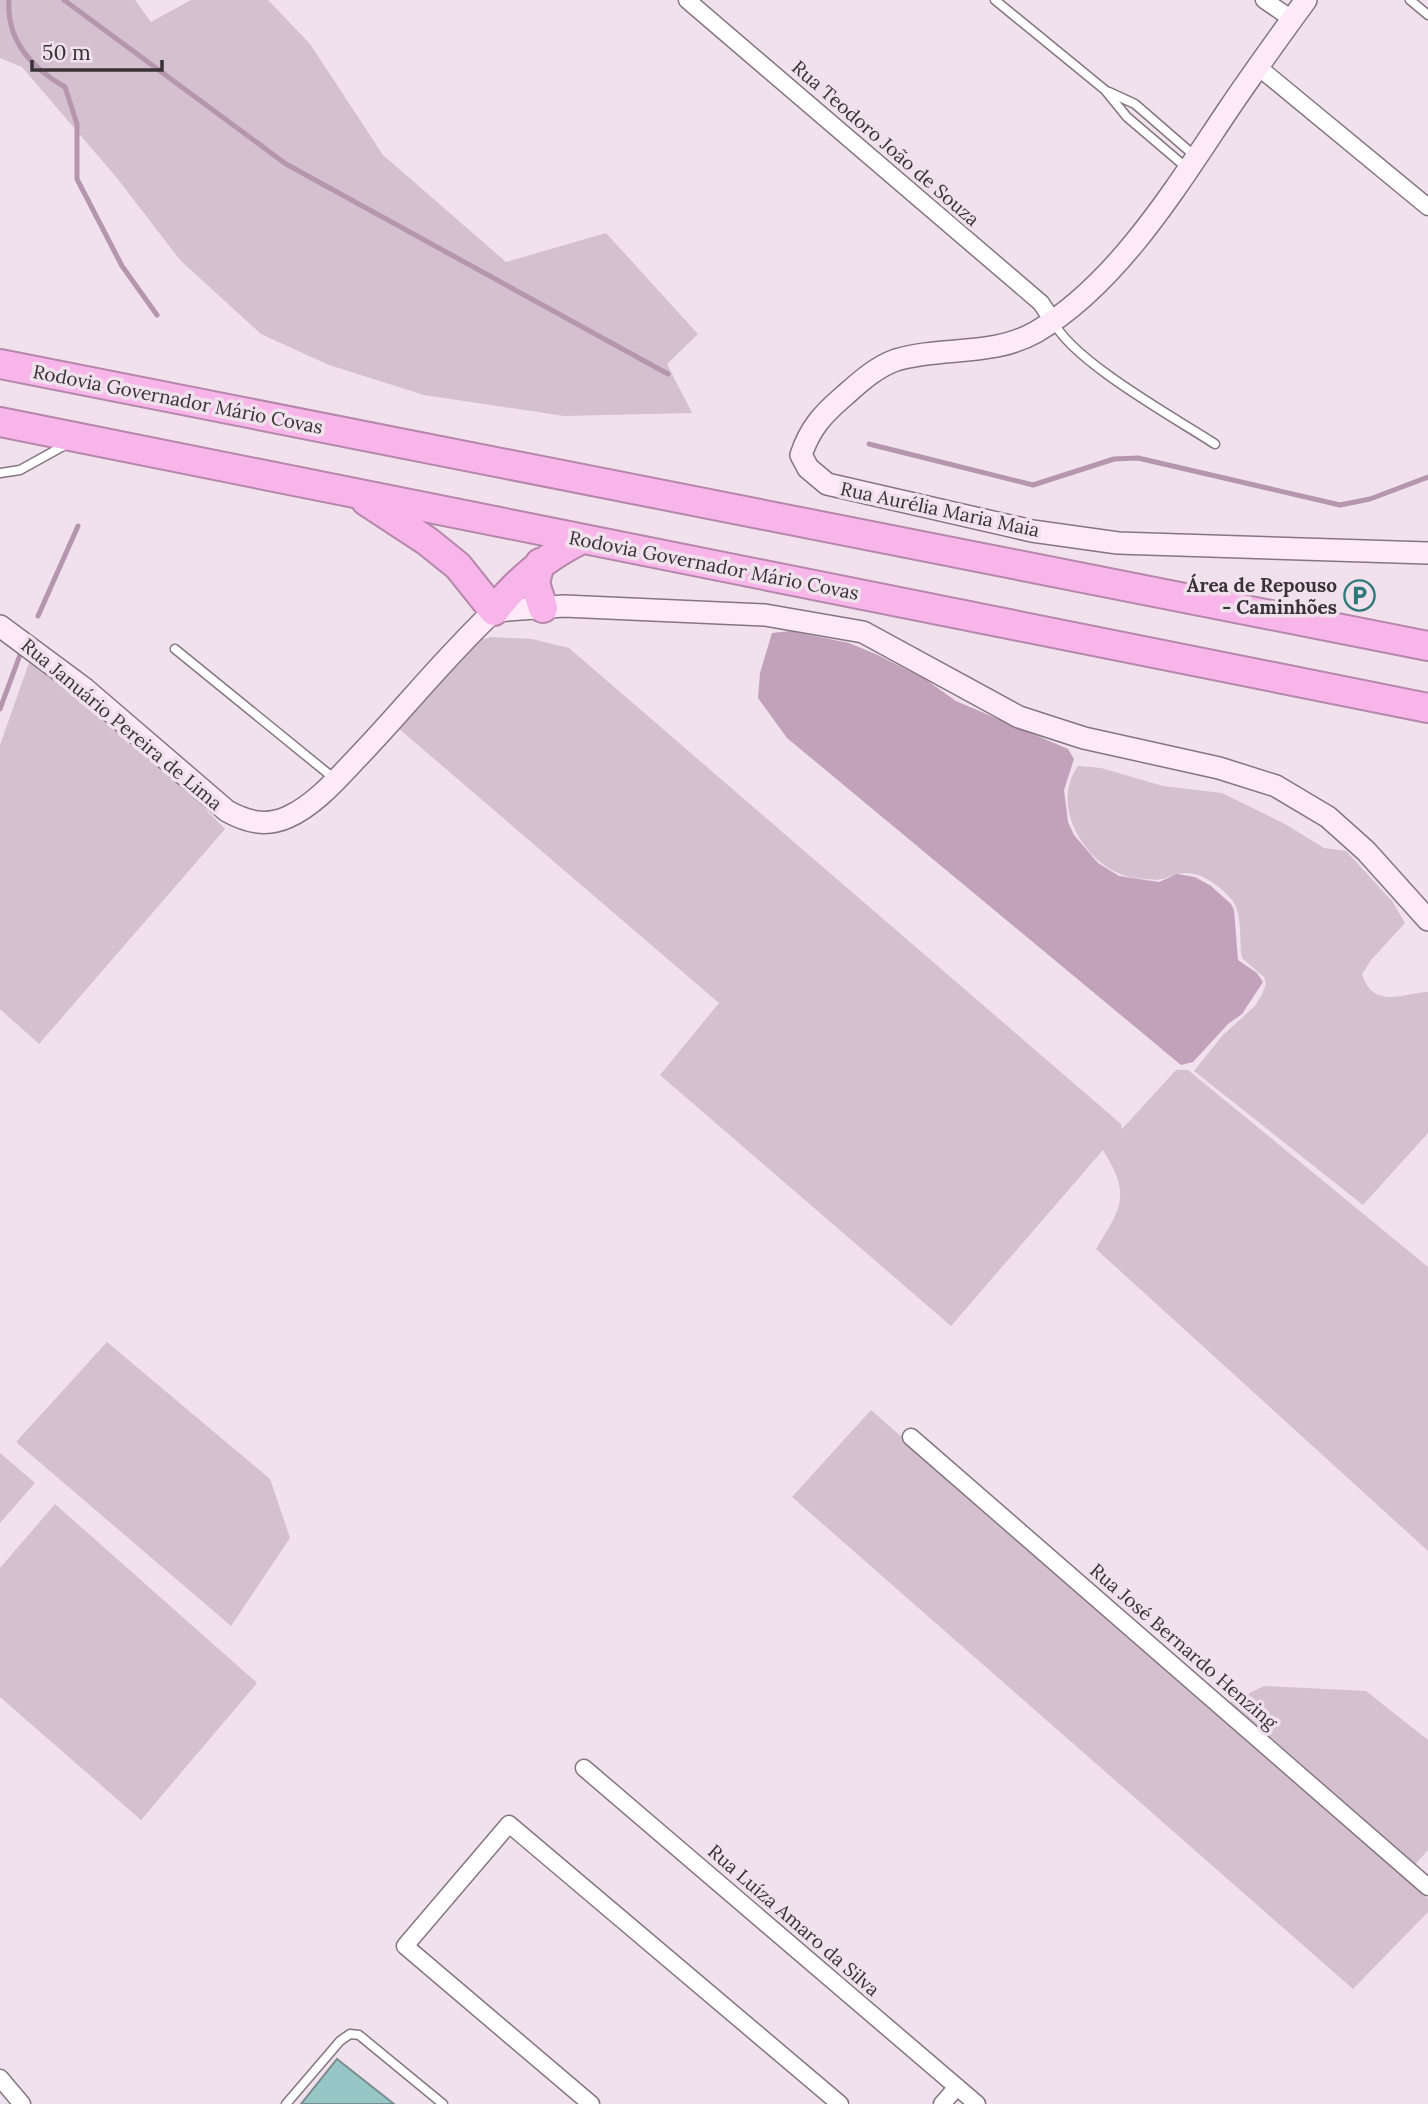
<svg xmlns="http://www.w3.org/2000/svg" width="1428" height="2104" font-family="Lora,serif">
  <rect width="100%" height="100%" fill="#f0e1ec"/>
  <!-- green -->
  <g fill="#d4c0cf">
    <path d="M0,0H135L151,22L191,0H268L310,44L383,155L506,262L606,233L698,334L667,364L692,413L564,416L424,395L329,365L261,334L180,260L117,178L22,67L0,58Z"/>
    <path d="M491,637L532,639L569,648L1121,1124L1122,1129L1176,1070H1188L1428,1267V1551L1096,1249C1122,1207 1131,1195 1103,1150L951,1326L660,1075L719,1003L397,727L475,641Z"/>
    <path d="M30,660L162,765L225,829L39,1044L0,1009V745Z"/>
    <path d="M1078,766L1101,768L1163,786L1222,793L1285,824L1324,848L1346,851L1392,901L1405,923L1372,959L1362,974C1373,1010 1404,993 1428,992V1133L1363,1205L1194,1071L1223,1035L1255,1006L1262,994L1266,984L1264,977L1242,958C1239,942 1243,914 1232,900C1225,891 1209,878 1198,875C1183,870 1175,875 1162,879C1154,881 1137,878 1129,877C1085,866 1049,805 1078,766Z"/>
    <path d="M107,1342L270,1479L290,1538L231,1626L16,1442Z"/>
    <path d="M871,1410L1428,1899V1912L1353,1989L792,1497Z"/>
    <path d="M0,1453L35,1483L0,1523Z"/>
    <path d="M55,1504L257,1683L141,1820L0,1697V1568Z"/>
    <path d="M1264,1686L1366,1691L1428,1740V1850L1414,1866L1225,1705Z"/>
  </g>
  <!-- forest -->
  <path fill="#c2a2ba" d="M790,631L849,643L878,655L925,679L956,701L1068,749L1074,759L1064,790L1068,822L1074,835L1098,863L1119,876L1159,882L1177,874L1195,877L1211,886L1231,904L1234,910L1238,960L1257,973L1263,982L1242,1014L1228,1024L1193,1062L1181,1065L787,738L758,698L760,673L772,633Z"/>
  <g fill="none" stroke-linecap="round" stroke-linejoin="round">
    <!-- stream -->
    <g stroke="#b596ad" stroke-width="5">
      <path d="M9,0C6,41 32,68 65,87L77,124V179L122,266L157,315"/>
      <path d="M64,0L286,164L668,374"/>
      <path d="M869,444L1033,485L1114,459L1138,458L1340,505L1370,499L1428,477"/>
      <path d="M38,616L78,526"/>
      <path d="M0,709L20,655"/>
    </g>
  </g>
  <!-- building -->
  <path fill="#97c6c7" stroke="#7a8e8e" stroke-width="2" d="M337,2059L394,2104H301Z"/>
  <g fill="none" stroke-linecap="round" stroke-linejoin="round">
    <defs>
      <g id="lane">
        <path d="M995,0L1105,90L1127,117L1188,169"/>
        <path d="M1410,0L1428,15"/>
        <path d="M1109,92L1135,104L1196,157"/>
        <path d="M1053,321C1072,361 1175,418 1215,444"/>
        <path d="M0,473L20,470L67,444"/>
        <path d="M175,649L336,780"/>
        <path d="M286,2104L340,2041L350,2034L359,2035L443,2104"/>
      </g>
      <g id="street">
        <path d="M687,0L1041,303L1053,321"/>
        <path d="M1264,0L1292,19"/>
        <path d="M1257,66L1428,207"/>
        <path d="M911,1437L1428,1887"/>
        <path d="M584,1768L977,2104"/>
        <path d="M0,2078L22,2104"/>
        <path d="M591,2104L405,1946L509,1824L840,2104"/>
        <path d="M942,2104L957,2087"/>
      </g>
      <g id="secondary">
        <path d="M1306,0C1279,37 1252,74 1226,113C1175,189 1117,284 1036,332C992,357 942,346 896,360C876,367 860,382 844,396C823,414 810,428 801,455L808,468L827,484L1032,531L1118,543L1428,553"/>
        <path d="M0,626L85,689L227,811C247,822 266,827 288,817C315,805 338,778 358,757C404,709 445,657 494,611L564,606L765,615L863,632L1019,717L1084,738L1219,768L1276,786L1328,817L1366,851L1428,920"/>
      </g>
      <g id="highway">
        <path d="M0,364L1428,646"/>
        <path d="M0,422L1428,708"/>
        <path d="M366,501L427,541L458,566L494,611C518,579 546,557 582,539"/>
        <path d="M540,563L535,583L543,608"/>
      </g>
    </defs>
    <!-- lane casing -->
    <use href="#lane" stroke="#847681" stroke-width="11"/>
    <!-- street casing -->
    <use href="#street" stroke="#847681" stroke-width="19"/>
    <!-- secondary casing -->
    <use href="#secondary" stroke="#847681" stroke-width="24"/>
    <!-- highway casing -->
    <use href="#highway" stroke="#b587aa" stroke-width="32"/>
    <!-- lane -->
    <use href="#lane" stroke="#fff" stroke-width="8"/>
    <!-- street -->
    <use href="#street" stroke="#fff" stroke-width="16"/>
    <!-- secondary -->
    <use href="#secondary" stroke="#fde9f8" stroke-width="21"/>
    <!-- highway -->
    <use href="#highway" stroke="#f8b5e9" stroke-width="28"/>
  </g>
  <!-- icons -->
  <defs>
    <symbol id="parking-ring" viewBox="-11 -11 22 22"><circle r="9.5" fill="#f0e1ec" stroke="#2f797b" stroke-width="1.5"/><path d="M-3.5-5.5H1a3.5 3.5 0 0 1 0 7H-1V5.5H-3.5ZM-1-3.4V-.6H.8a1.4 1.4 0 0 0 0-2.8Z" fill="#2f797b"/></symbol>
  </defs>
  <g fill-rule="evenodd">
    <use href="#parking-ring" x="1342" y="578" width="35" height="35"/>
  </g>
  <g text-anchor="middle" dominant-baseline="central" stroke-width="7" stroke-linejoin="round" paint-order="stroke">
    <!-- street labels -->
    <g font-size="19" fill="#383236" stroke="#f0e1ec">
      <text transform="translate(886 143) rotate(41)">Rua Teodoro João de Souza</text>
      <text transform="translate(178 399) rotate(11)">Rodovia Governador Mário Covas</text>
      <text transform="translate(940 509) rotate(12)">Rua Aurélia Maria Maia</text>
      <text transform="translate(714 565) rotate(11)">Rodovia Governador Mário Covas</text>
      <text transform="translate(122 724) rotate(40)">Rua Januário Pereira de Lima</text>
      <text transform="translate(1184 1646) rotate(41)">Rua José Bernardo Henzing</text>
      <text transform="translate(794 1920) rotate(41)">Rua Luíza Amaro da Silva</text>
    </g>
    <!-- poi labels -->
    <g font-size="19" font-weight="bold" fill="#383236" stroke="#f0e1ec" text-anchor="end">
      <text x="1337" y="585">Área de Repouso<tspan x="1337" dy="22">- Caminhões</tspan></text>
    </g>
  </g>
  <!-- scale -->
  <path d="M32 60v10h130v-10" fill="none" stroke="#383236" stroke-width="3.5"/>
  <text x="42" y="60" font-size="21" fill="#383236" stroke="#f0e1ec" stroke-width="5" paint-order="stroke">50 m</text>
</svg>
